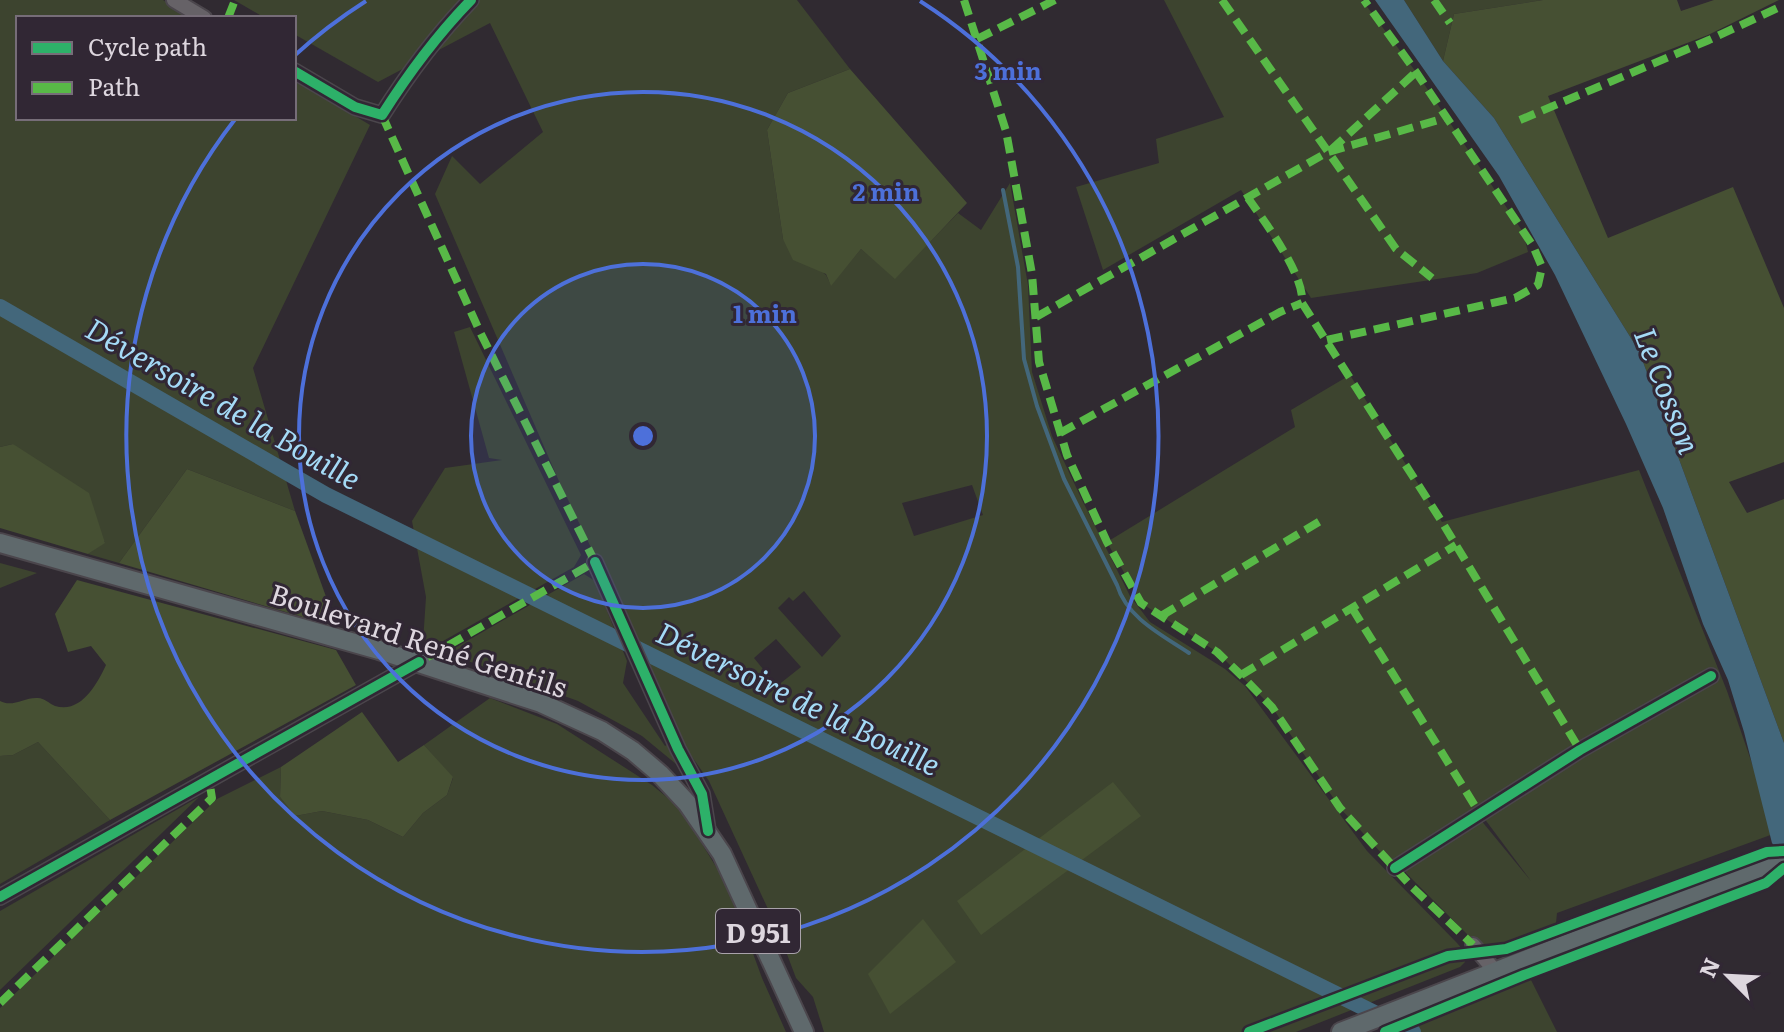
<svg xmlns="http://www.w3.org/2000/svg" width="1784" height="1032" font-family="Literata,serif">
  <rect width="100%" height="100%" fill="#302a31"/>
  <!-- green -->
  <g fill="#3d442f" fill-rule="evenodd">
    <path d="M0,0H163L194,18H18V118H294V79L370,125L253,368L295,511L187,469L119,563L88,554L105,542L13,444L0,447Z"/>
    <path d="M234,0H797L850,69L788,93L767,130L783,239L826,275L831,285L861,249L895,278L958,213L981,230L1010,183L1028,285L1032,372L1052,436L1083,502L1130,596L1150,622L1225,669L1245,686L1367,851L1457,943L1465,952V962L1460,967L1296,1032H824L813,997L796,978L782,941L786,939L784,931L779,933L709,781L690,754L673,758L676,764L642,736L578,701L446,653L584,574L595,581L627,661L623,683L665,746L682,737L558,479L435,194L452,156L480,184L543,132L490,23L378,82L294,34V18H265ZM972,485L983,515L914,536L902,503ZM804,591L841,636L822,657L778,608L789,597L793,601ZM776,639L801,667L777,686L754,658Z"/>
    <path d="M1164,0H1362L1416,72L1523,232L1528,252L1477,273L1311,298L1241,190L1103,270L1076,187L1159,163L1156,139L1224,117Z"/>
    <path d="M1404,0H1543L1454,14L1443,61Z"/>
    <path d="M470,327L581,555L574,567L436,645L423,642L426,597L412,521L445,468L502,460L489,458L454,332Z"/>
    <path d="M1350,375L1442,522L1639,470L1727,691L1776,833L1557,913L1555,933C1530,942 1506,958 1480,947L1406,873V866L1480,819L1531,881L1481,814L1395,868L1340,808L1272,707L1217,652L1141,603L1107,542L1295,427L1291,410Z"/>
    <path d="M0,563L37,573L0,588Z"/>
    <path d="M490,698L557,724L652,785L680,808L729,888L762,978L786,1032H0V1008L217,799L281,767L280,797L295,816L322,811L368,820L403,837L423,813L447,795L453,778L424,745Z"/>
    <path d="M38,742L110,820L0,884V756L13,755Z"/>
    <path d="M199,797L0,990V911Z"/>
    <path d="M1528,974L1557,1032H1385Z"/>
  </g>
  <!-- forest -->
  <g fill="#465033">
    <path d="M1543,0H1677L1681,11L1714,0H1779L1708,35L1548,96L1608,238L1733,187L1784,308V462L1729,482L1747,513L1784,499V743L1639,351L1494,118L1443,61L1454,14Z"/>
    <path d="M850,69L967,203L895,279L861,249L831,286L826,274L793,260L783,239L767,130L788,93Z"/>
    <path d="M13,444L89,493L105,543L88,554L0,528V447Z"/>
    <path d="M187,469L295,511L337,627L119,563Z"/>
    <path d="M77,580L336,650L356,685L110,820L38,742L13,755L0,756V701C13,708 24,697 38,698C44,698 50,704 55,706C81,714 97,684 106,665L91,646L68,652L55,614Z"/>
    <path d="M362,712L398,762L424,745L453,777L447,795L423,813L403,837L368,820L322,811L295,816L280,797L281,767Z"/>
    <path d="M1113,782L1141,816L981,935L957,901Z"/>
    <path d="M923,919L956,962L890,1014L868,974Z"/>
  </g>
  <!-- water -->
  <path fill="#43677b" d="M1375,0H1404L1443,61L1494,118L1639,351L1784,743V848L1778,851L1772,843L1744,732L1728,680L1703,624L1663,508L1626,424L1555,275L1499,176Z"/>
  <g fill="none" stroke-linecap="round" stroke-linejoin="round">
    <!-- stream -->
    <path stroke="#43677b" stroke-width="4" d="M1003,190L1018,267L1024,359L1037,406L1064,479L1117,585C1127,618 1162,635 1189,653"/>
    <!-- canal -->
    <path stroke="#43677b" stroke-width="16" d="M0,307L326,495L1413,1032"/>
    <defs>
      <g id="minor">
        <path d="M174,0L204,18"/>
        <path d="M294,71L355,107L382,115C408,74 437,35 471,0"/>
        <path d="M595,562L678,749L702,794L708,831"/>
        <path d="M1395,868L1580,750L1711,676"/>
        <path d="M0,897L419,662"/>
        <path d="M1473,945L1496,972"/>
      </g>
      <g id="major">
        <path d="M0,543L379,650L541,703L602,731L633,751L660,774L687,803L722,854L804,1032"/>
        <path d="M1341,1032L1784,859"/>
      </g>
    </defs>
    <!-- minor casing -->
    <use href="#minor" stroke="#4b464c" stroke-width="18"/>
    <!-- major casing -->
    <use href="#major" stroke="#4b464c" stroke-width="22"/>
    <!-- minor -->
    <use href="#minor" stroke="#666267" stroke-width="14"/>
    <!-- major -->
    <use href="#major" stroke="#5f696c" stroke-width="18"/>
    <!-- quiet -->
    <g stroke="#58b947" stroke-width="8" stroke-dasharray="16 8" stroke-linecap="butt">
      <path d="M964,0L1006,131L1032,274L1039,362L1067,455L1107,542L1141,603L1217,652L1241,675L1272,707L1340,808L1411,886L1473,945"/>
      <path d="M1222,0L1396,249L1432,278"/>
      <path d="M1434,0L1450,23"/>
      <path d="M228,18L235,0"/>
      <path d="M977,39L1055,0"/>
      <path d="M382,115L480,332L595,562L419,662"/>
      <path d="M1520,120L1709,40L1784,5"/>
      <path d="M1331,150L1416,72"/>
      <path d="M1248,198C1264,221 1305,275 1302,303L1442,522L1580,750"/>
      <path d="M1036,317L1328,152L1445,118"/>
      <path d="M1327,340L1515,298L1538,285L1542,267L1533,246L1416,72L1364,0"/>
      <path d="M1060,433L1280,312L1302,303"/>
      <path d="M1352,608L1480,814"/>
      <path d="M1161,616L1322,520"/>
      <path d="M1241,675L1456,545"/>
      <path d="M0,1003L212,798L209,779"/>
    </g>
    <defs>
      <g id="cycleway">
        <path d="M294,71L355,107L382,115C408,74 437,35 471,0"/>
        <path d="M595,562L678,749L702,794L708,831"/>
        <path d="M1395,868L1580,750L1711,676"/>
        <path d="M0,897L419,662"/>
        <path d="M1249,1032L1448,956L1506,949L1767,852L1784,851"/>
        <path d="M1385,1032L1524,975L1766,883L1784,868"/>
      </g>
    </defs>
    <!-- cycleway casing -->
    <use href="#cycleway" stroke="#312734" stroke-width="15"/>
    <!-- cycleway -->
    <use href="#cycleway" stroke="#2db169" stroke-width="10"/>
  </g>
  <!-- distance rings -->
  <circle cx="643" cy="436" r="172" fill="#4d70da" fill-opacity=".12"/>
  <g fill="none" stroke="#4d70da" stroke-width="4">
    <circle cx="643" cy="436" r="172"/>
    <circle cx="643" cy="436" r="344"/>
    <path d="M294 56A516 516 0 0 1 366 1M920 1A516 516 0 1 1 236 118"/>
  </g>
  <g text-anchor="middle" dominant-baseline="central" stroke-width="6" stroke-linejoin="round" paint-order="stroke">
    <!-- shield labels -->
    <rect fill="#312734" stroke="#a9a2ab" stroke-width="2" x="716" y="909" width="84" height="44" rx="6"/>
    <g font-size="26" font-weight="bold" fill="#ddd6de">
      <text x="758" y="931">D 951</text>
    </g>
    <!-- street labels -->
    <g font-size="28" fill="#ddd6de" stroke="#312734">
      <text transform="translate(419 639) rotate(18)">Boulevard René Gentils</text>
    </g>
    <!-- water labels -->
    <g font-size="30" font-style="italic" fill="#a4daf6" stroke="#312734">
      <text transform="translate(1669 390) rotate(69)">Le Cosson</text>
      <text transform="translate(224 402) rotate(30)">Déversoire de la Bouille</text>
      <text transform="translate(799 697) rotate(26)">Déversoire de la Bouille</text>
    </g>
  </g>
  <circle cx="643" cy="436" r="12" fill="#4d70da" stroke="#312734" stroke-width="4"/>
  <g font-size="24" text-anchor="middle" font-weight="bold" fill="#4d70da" stroke="#312734" stroke-width="6" stroke-linejoin="round" paint-order="stroke">
    <text x="1008" y="80">3 min</text>
    <text x="886" y="201">2 min</text>
    <text x="765" y="323">1 min</text>
  </g>
  <!-- legend -->
  <rect x="16" y="16" width="280" height="104" fill="#312734" stroke="#766d78" stroke-width="2"/>
  <rect x="32" y="42" width="40" height="12" fill="#2db169" stroke="#766d78" stroke-width="2"/>
  <text x="88" y="56" font-size="24" fill="#ddd6de">Cycle path</text>
  <rect x="32" y="82" width="40" height="12" fill="#58b947" stroke="#766d78" stroke-width="2"/>
  <text x="88" y="96" font-size="24" fill="#ddd6de">Path</text>
  <!-- north arrow -->
  <g transform="translate(1728 976) rotate(294)" stroke="#312734" stroke-width="6" paint-order="stroke">
  <path d="M0-6L14 30L0 20L-14 30Z" fill="#ddd6de"/>
  <text y="-12" font-size="22" font-weight="bold" text-anchor="middle" fill="#ddd6de">N</text>
  </g>
</svg>
